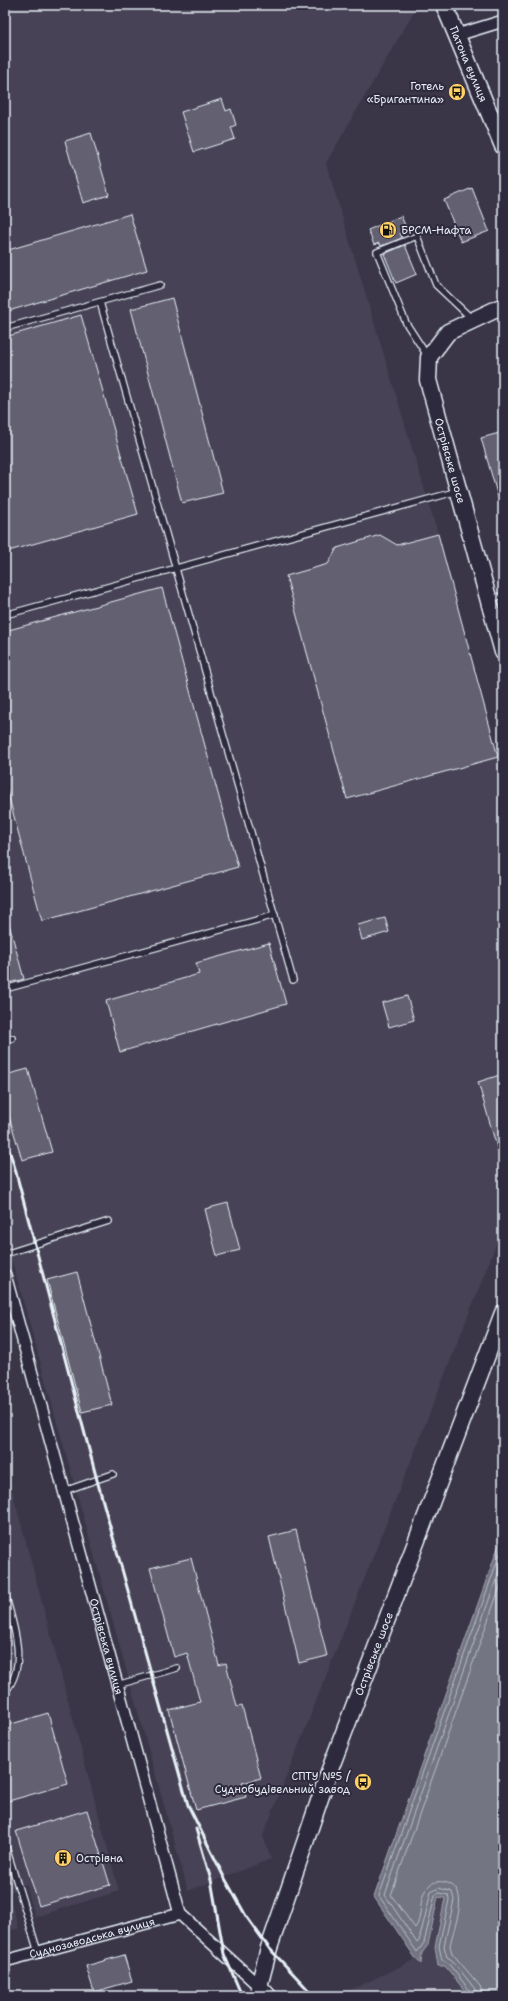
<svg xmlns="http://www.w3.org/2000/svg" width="508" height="2001" font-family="'Shantell Sans',sans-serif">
  <rect width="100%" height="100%" fill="#3a3648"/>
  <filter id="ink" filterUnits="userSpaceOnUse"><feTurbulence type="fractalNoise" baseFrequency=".025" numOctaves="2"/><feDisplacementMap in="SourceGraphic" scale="8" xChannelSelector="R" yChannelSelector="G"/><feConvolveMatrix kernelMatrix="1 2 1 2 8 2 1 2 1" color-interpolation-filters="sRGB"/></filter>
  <g filter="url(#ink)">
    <!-- built -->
    <g fill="#464354">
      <path d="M5,5H415L416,8L326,163L438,534L498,757L503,783V1227L263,1836L271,1859L188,1891L5,1236Z"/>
      <path d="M5,1464L119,1891L35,1917L26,1884L8,1893L19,1928L5,1932Z"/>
      <path d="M439,1896L445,1898L435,1947L438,1966H445L469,1996H338L416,1959L421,1964L422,1953L428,1945Z"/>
    </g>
    <!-- water -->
    <path fill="#737482" stroke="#a2a6b1" d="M503,1533V1996H469L445,1966H438L435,1947L445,1898L438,1897L428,1945L422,1953L421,1964L416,1959L374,1897Z"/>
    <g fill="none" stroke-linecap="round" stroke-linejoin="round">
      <!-- shore -->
      <g stroke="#b9bfc9" stroke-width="1">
        <path d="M472,1996L471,1992L448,1963L442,1960L439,1946L449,1900L448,1895L439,1893L435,1895L424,1943L417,1952L379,1896L503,1545"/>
        <path d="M477,1996L475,1989L452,1960L447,1957L444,1946L454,1900L452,1892L439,1888L431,1892L419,1941L417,1943L385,1895L503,1560"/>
        <path d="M483,1996L480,1986L452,1953L450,1946C453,1927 473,1888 444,1882C437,1881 431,1882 427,1888C418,1898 423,1919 415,1928L391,1895L503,1578"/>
      </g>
    </g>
    <!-- building -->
    <g fill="#636171" stroke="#e8f1f8">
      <path d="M222,99L226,111L231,109L236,125L231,127L235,139L194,152L181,112Z"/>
      <path d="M91,133L109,195L83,203L65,141Z"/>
      <path d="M472,188L489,231L461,242L444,200Z"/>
      <path d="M130,214L147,270L5,312V251Z"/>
      <path d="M401,216L407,230L400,233L402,238L381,246L379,243L374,245L368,230Z"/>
      <path d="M405,245L417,274L396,283L384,254Z"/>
      <path d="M172,298L223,493L182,503L131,309Z"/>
      <path d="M81,315L138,514L5,552V337Z"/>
      <path d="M503,432V503L500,504L481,438Z"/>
      <path d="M438,534L498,757L347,799L286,576L328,564L337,548L380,535L397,545Z"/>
      <path d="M162,588L238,867L42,921L5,783V631Z"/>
      <path d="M385,918L389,932L362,940L358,925Z"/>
      <path d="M9,924L24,979L5,984V925Z"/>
      <path d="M269,943L286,1004L120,1052L106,1001L199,974L196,963Z"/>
      <path d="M407,996L414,1020L389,1027L382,1003Z"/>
      <path d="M28,1069L52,1152L22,1160L5,1103V1075Z"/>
      <path d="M503,1074V1158H500L478,1082Z"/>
      <path d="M228,1203L240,1250L217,1256L205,1209Z"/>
      <path d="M77,1272L112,1405L82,1412L47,1280Z"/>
      <path d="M296,1530L327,1656L299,1663L269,1537Z"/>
      <path d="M191,1558L219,1665L226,1663L237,1707L242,1706L261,1778L242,1783L246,1797L196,1810L169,1710L200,1702L187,1653L174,1657L150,1568Z"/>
      <path d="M48,1713L68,1784L5,1802V1726Z"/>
      <path d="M87,1810L110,1885L39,1906L16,1831Z"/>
      <path d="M124,1955L132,1981L94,1992L86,1966Z"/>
    </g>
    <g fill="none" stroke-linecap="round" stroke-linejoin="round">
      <defs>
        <g id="lane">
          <path d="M100,302L293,980"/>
          <path d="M5,328L160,285"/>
          <path d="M428,357L406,323L377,252L417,236L436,285L471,318"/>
          <path d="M489,600L503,595"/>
          <path d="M5,615L458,491"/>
          <path d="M5,989L275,915"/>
          <path d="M5,1040L12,1038"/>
          <path d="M5,1254L109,1221"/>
          <path d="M64,1491L113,1474"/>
          <path d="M5,1593C13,1625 29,1664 5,1692"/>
          <path d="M117,1685L177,1668"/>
          <path d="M6,1847L38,1952"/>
        </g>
        <g id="street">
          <path d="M457,35L503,21"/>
          <path id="s1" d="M5,1275L180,1914L259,1986"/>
          <path id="s2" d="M5,1961L180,1914"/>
        </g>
        <g id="secondary">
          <path id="s3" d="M444,5L503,146"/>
          <path id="s4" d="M503,306L448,332L429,357L428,380L503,652"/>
          <path id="s5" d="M268,1996L259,1986L269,1948L329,1772L503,1313"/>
        </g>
      </defs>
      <!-- lane casing -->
      <use href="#lane" stroke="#e8f1f8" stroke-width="8"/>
      <!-- street casing -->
      <use href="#street" stroke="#e8f1f8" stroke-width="14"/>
      <!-- secondary casing -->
      <use href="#secondary" stroke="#e8f1f8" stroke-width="19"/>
      <!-- lane -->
      <use href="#lane" stroke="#2f2a3d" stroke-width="5.5"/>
      <!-- street -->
      <use href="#street" stroke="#2f2a3d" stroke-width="11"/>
      <!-- secondary -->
      <use href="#secondary" stroke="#2f2a3d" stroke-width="16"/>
      <!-- rail -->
      <g stroke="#e8f1f8" stroke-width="3">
        <path d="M5,1138L14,1165L97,1480L188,1805L223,1875L246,1916L269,1948L314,1996"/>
        <path d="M196,1829L211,1880L224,1954L242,1996"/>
      </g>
    </g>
  </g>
  <!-- icons -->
  <defs>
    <symbol id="bus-disc" viewBox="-11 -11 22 22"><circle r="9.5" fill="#ffd166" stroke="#2f2a3d"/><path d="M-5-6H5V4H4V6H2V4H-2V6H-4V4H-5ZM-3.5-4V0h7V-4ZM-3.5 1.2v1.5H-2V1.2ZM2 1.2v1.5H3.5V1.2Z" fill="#111"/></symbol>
    <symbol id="fuel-disc" viewBox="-11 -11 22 22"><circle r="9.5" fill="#ffd166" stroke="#2f2a3d"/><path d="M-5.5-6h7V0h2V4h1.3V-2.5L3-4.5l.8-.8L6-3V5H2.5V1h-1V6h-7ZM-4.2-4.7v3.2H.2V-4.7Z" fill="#111"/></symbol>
    <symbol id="building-disc" viewBox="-11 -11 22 22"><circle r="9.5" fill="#ffd166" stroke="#2f2a3d"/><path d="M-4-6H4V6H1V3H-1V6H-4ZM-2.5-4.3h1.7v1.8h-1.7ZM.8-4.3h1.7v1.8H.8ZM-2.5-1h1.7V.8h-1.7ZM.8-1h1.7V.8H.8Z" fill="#111"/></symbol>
  </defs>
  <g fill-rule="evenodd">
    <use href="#bus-disc" x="447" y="82" width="20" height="20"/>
    <use href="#fuel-disc" x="378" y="220" width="20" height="20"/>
    <use href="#bus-disc" x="353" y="1772" width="20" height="20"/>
    <use href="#building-disc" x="53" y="1848" width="20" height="20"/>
  </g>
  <g text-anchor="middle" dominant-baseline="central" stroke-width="4" stroke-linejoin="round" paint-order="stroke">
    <!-- street labels -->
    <g font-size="11" fill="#e8f1f8" stroke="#2f2a3d">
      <text stroke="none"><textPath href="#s3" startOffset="64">Патона вулиця</textPath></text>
      <text stroke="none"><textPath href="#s4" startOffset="199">Острівське шосе</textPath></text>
      <text stroke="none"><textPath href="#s1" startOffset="385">Острівська вулиця</textPath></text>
      <text stroke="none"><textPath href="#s5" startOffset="365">Острівське шосе</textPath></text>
      <text stroke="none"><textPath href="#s2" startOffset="90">Суднозаводська вулиця</textPath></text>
    </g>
    <!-- poi labels -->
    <g font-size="11" fill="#e8f1f8" stroke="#2f2a3d" text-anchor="end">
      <text x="444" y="86">Готель<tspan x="444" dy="13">«Бригантина»</tspan></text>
      <text x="401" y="230" text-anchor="start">БРСМ-Нафта</text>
      <text x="350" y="1776">СПТУ №5 /<tspan x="350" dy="13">Суднобудівельний завод</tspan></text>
      <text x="76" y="1858" text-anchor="start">Острівна</text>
    </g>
  </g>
  <!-- margin -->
  <rect width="508" height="2001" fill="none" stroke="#2f2a3d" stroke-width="20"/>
  <rect x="10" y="10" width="488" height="1981" fill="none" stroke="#e8f1f8" stroke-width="1.5" filter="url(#ink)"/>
</svg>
